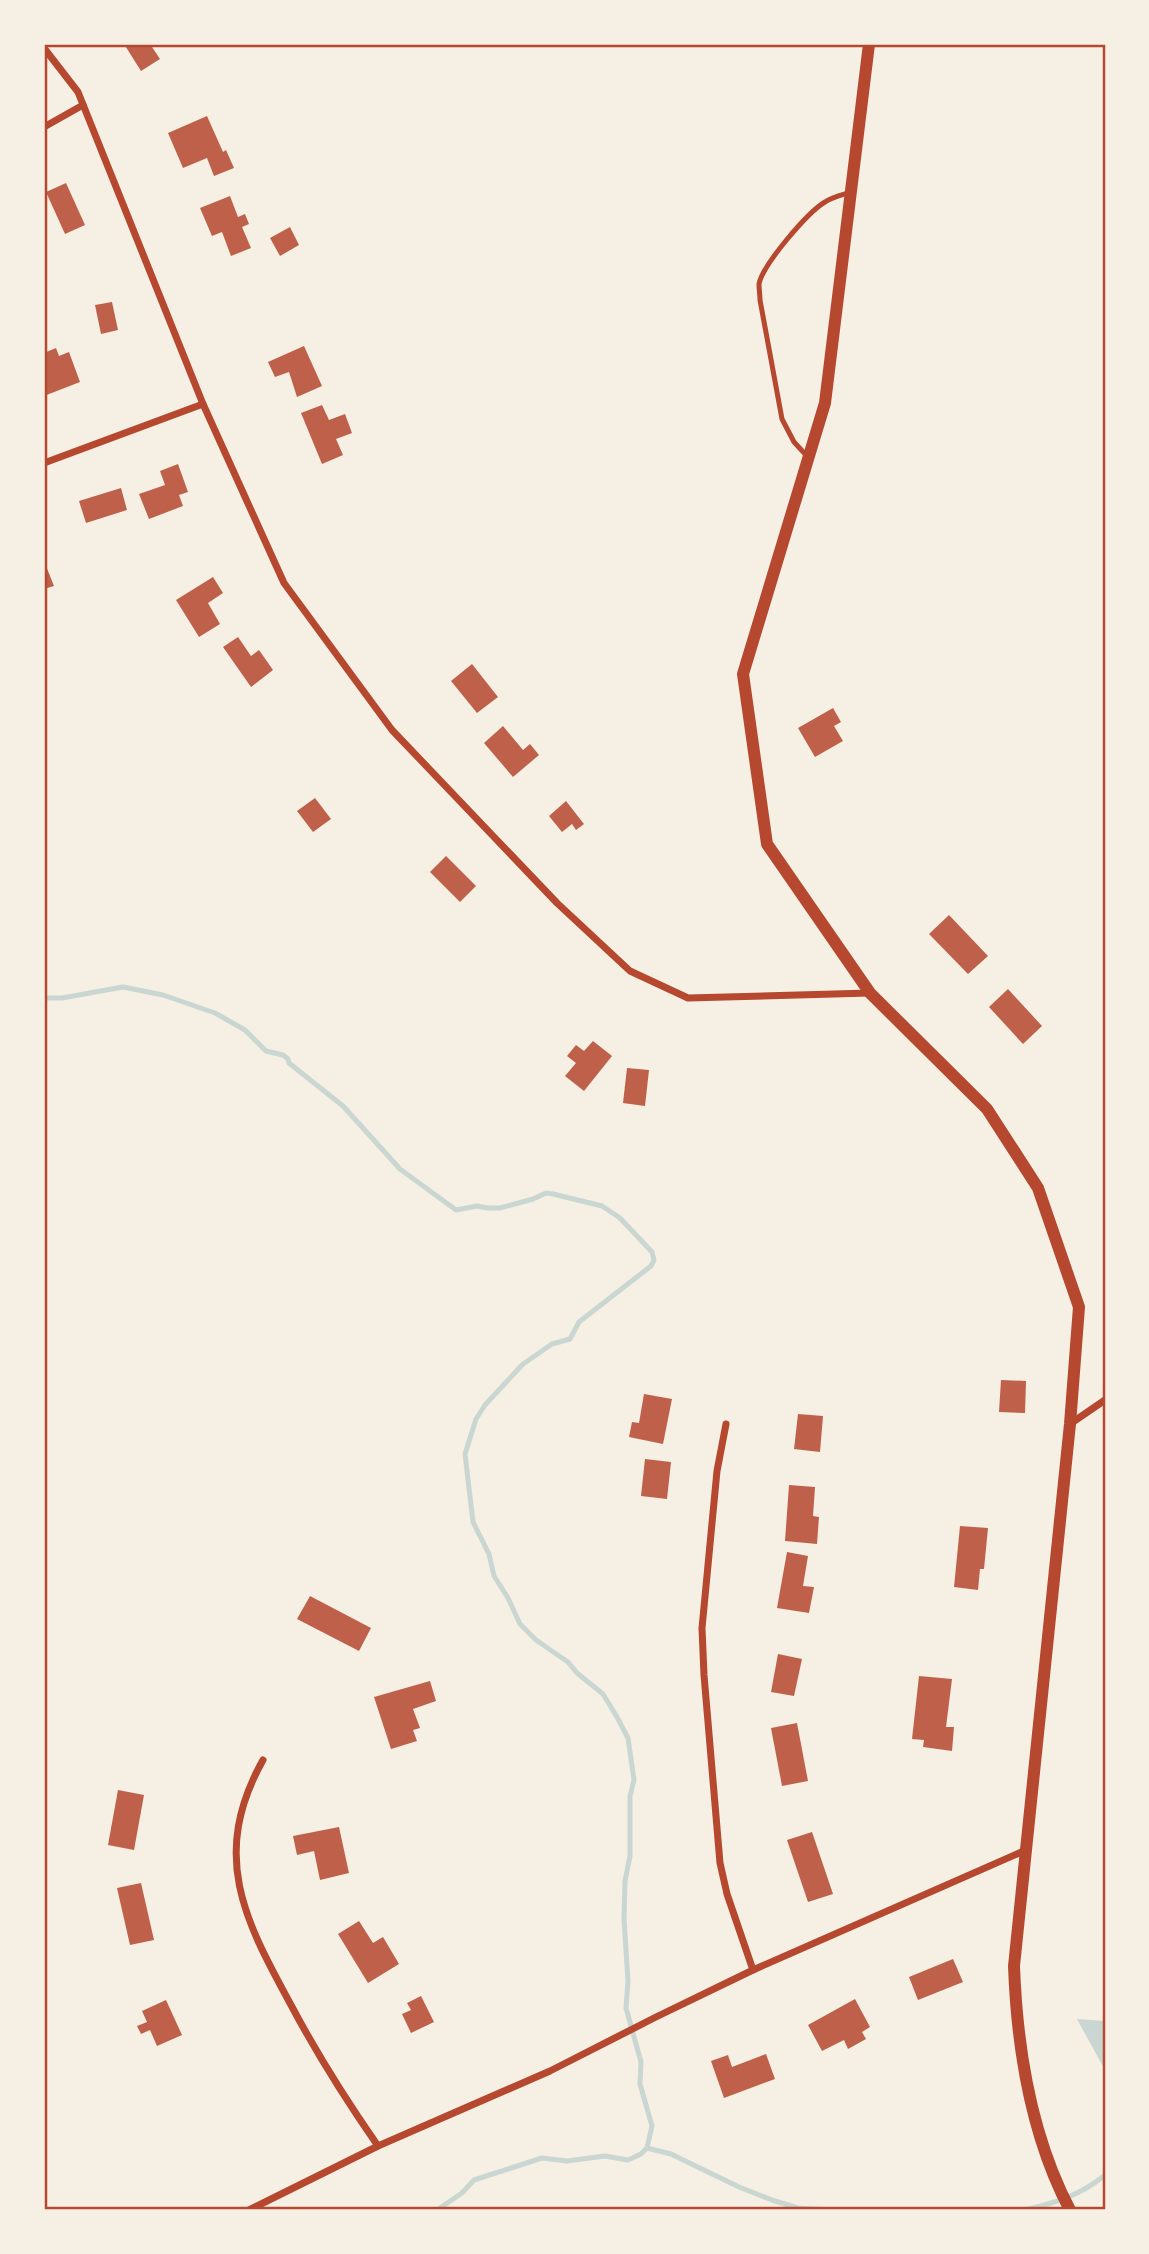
<svg xmlns="http://www.w3.org/2000/svg" width="1149" height="2254" font-family="Rubik,sans-serif">
  <rect width="100%" height="100%" fill="#f6efe4"/>
  <!-- water -->
  <path fill="#c9d6d2" d="M1077,2019L1105,2021V2070Z"/>
  <g fill="none" stroke-linecap="round" stroke-linejoin="round">
    <!-- stream -->
    <g stroke="#c9d6d2" stroke-width="5">
      <path d="M44,998H62L123,987L163,995L215,1013L245,1030L266,1051L283,1055L288,1059L289,1063L343,1106L400,1169L456,1210L477,1206L487,1208H500L533,1199L546,1193L553,1194L602,1206L620,1218L652,1252L654,1260L651,1266L579,1322L570,1339L552,1344L523,1364L485,1405L476,1419L465,1454L473,1522L489,1554L494,1576L508,1598L520,1624L536,1640L568,1662L577,1673L603,1694L617,1717L628,1738L634,1780L630,1796V1856L625,1881L624,1919L628,1981L626,2008L641,2062L640,2084L652,2126L647,2148L641,2154L628,2160L605,2156L567,2161L542,2158L474,2180L462,2193L437,2210"/>
      <path d="M647,2148L671,2154L739,2187L772,2200L798,2208L828,2210"/>
      <path d="M1025,2210C1055,2203 1081,2195 1105,2175"/>
    </g>
  </g>
  <!-- building -->
  <g fill="#bf614a">
    <path d="M124,44H150L160,59L141,71Z"/>
    <path d="M207,116L223,152L226,150L234,168L214,176L207,158L183,168L168,133Z"/>
    <path d="M66,183L85,225L65,234L46,192Z"/>
    <path d="M230,196L238,217L245,214L249,224L242,227L251,248L231,256L222,232L212,236L200,208Z"/>
    <path d="M290,227L299,245L280,256L270,238Z"/>
    <path d="M112,302L118,330L101,334L95,305Z"/>
    <path d="M304,346L322,386L297,397L289,372L275,377L268,362Z"/>
    <path d="M56,348L59,356L69,352L80,382L44,396V353Z"/>
    <path d="M322,405L329,420L345,414L352,433L336,439L343,455L322,464L301,413Z"/>
    <path d="M178,464L188,492L179,495L183,506L149,519L139,494L165,485L160,471Z"/>
    <path d="M121,488L127,510L86,523L79,501Z"/>
    <path d="M44,561L54,586L44,589Z"/>
    <path d="M213,577L223,593L208,603L220,624L199,637L176,600Z"/>
    <path d="M238,637L251,656L259,650L273,670L251,687L223,647Z"/>
    <path d="M472,664L498,697L477,713L451,681Z"/>
    <path d="M833,708L841,722L834,726L843,741L815,757L798,728Z"/>
    <path d="M503,726L523,750L530,744L539,755L513,777L484,743Z"/>
    <path d="M315,798L331,819L313,832L297,811Z"/>
    <path d="M566,801L584,824L576,830L572,824L562,832L549,816Z"/>
    <path d="M446,856L476,886L460,902L430,872Z"/>
    <path d="M949,915L988,956L968,974L929,934Z"/>
    <path d="M1008,989L1042,1026L1023,1044L989,1007Z"/>
    <path d="M593,1041L612,1056L584,1091L565,1076L576,1063L567,1056L576,1045L584,1051Z"/>
    <path d="M627,1068L649,1070L645,1106L623,1103Z"/>
    <path d="M1001,1380L1026,1381L1025,1413L999,1412Z"/>
    <path d="M644,1394L672,1399L663,1444L629,1437L632,1422L639,1423Z"/>
    <path d="M798,1414L823,1416L820,1452L794,1449Z"/>
    <path d="M645,1459L671,1462L667,1499L641,1496Z"/>
    <path d="M789,1485L815,1487L813,1516L819,1517L817,1544L785,1541Z"/>
    <path d="M960,1526L988,1528L984,1569H980L978,1590L954,1587Z"/>
    <path d="M787,1552L808,1556L803,1586L814,1587L809,1613L777,1608Z"/>
    <path d="M310,1596L371,1628L359,1651L297,1619Z"/>
    <path d="M778,1654L802,1659L794,1696L771,1692Z"/>
    <path d="M919,1676L952,1679L946,1727H954L952,1751L923,1747L924,1740L912,1739Z"/>
    <path d="M430,1681L436,1701L413,1709L420,1728L413,1730L417,1741L391,1749L374,1697Z"/>
    <path d="M797,1723L808,1781L782,1786L771,1728Z"/>
    <path d="M118,1790L144,1795L134,1850L108,1845Z"/>
    <path d="M339,1827L349,1873L320,1880L314,1851L297,1855L293,1836Z"/>
    <path d="M812,1832L833,1894L808,1902L787,1840Z"/>
    <path d="M141,1883L154,1940L130,1945L117,1888Z"/>
    <path d="M359,1921L373,1943L383,1937L399,1964L368,1983L338,1934Z"/>
    <path d="M953,1959L963,1982L918,2000L909,1977Z"/>
    <path d="M421,1996L434,2022L411,2033L402,2014L411,2010L407,2003Z"/>
    <path d="M855,1999L870,2027L862,2032L866,2039L848,2049L844,2040L822,2051L808,2025Z"/>
    <path d="M166,2000L182,2035L157,2046L150,2030L141,2034L137,2026L147,2022L142,2011Z"/>
    <path d="M766,2054L775,2079L724,2098L711,2061L728,2055L732,2067Z"/>
  </g>
  <g fill="none" stroke-linecap="round" stroke-linejoin="round">
    <!-- service -->
    <path stroke="#b5482f" stroke-width="5" d="M806,455L794,442L782,419L760,300C760,295 759,289 759,284C763,264 808,212 825,202C832,197 842,195 851,192"/>
    <!-- minor -->
    <g stroke="#b5482f" stroke-width="7">
      <path d="M44,48L78,92L203,404L284,583L392,730L557,903L630,971L688,998L870,993"/>
      <path d="M44,127L83,105"/>
      <path d="M44,463L203,404"/>
      <path d="M726,1424L717,1471L702,1628L704,1675L720,1863L727,1894L753,1970"/>
      <path d="M1070,1424L1105,1400"/>
      <path d="M263,1760C210,1855 244,1919 291,2005C317,2054 346,2100 378,2146"/>
      <path d="M249,2210L378,2146L550,2071L656,2017L753,1970L1026,1850"/>
    </g>
    <!-- tertiary -->
    <path stroke="#b5482f" stroke-width="12" d="M869,44L825,403L743,674L767,844L870,993L987,1109L1038,1188L1079,1307L1070,1424L1014,1966C1017,2049 1031,2136 1070,2210"/>
  </g>
  <!-- border -->
  <rect width="1149" height="2254" fill="none" stroke="#f6efe4" stroke-width="91"/>
  <rect x="46" y="46" width="1058" height="2162" fill="none" stroke="#b5482f" stroke-width="2.5"/>
</svg>
